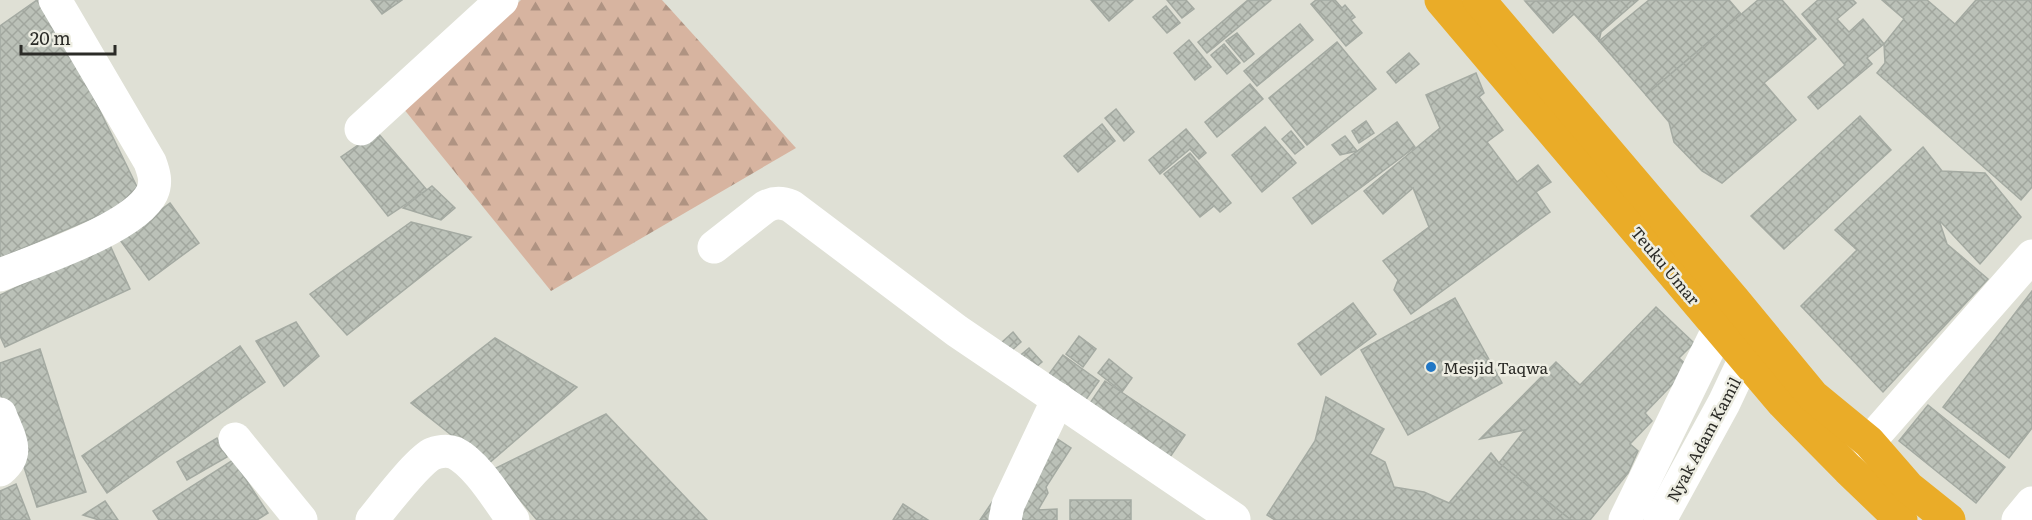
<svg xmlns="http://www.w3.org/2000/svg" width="2032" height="520" font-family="Literata,serif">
  <defs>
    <pattern id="forest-firs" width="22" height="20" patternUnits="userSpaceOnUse" patternTransform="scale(1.5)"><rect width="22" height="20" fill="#d7b4a0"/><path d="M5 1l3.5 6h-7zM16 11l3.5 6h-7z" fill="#af9382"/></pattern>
    <pattern id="building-cross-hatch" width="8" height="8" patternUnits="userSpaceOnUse" patternTransform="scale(1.5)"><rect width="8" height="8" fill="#bbc1b8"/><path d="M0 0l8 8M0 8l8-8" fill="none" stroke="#a1a69e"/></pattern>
  </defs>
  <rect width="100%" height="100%" fill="#dfe0d5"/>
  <!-- forest -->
  <path fill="url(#forest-firs)" d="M521,0H662L796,148L551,291L403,108Z"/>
  <!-- building -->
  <g fill="url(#building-cross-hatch)" stroke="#a4aaa2" stroke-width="1.5">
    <path d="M37,0H46L142,197L0,258V26Z"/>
    <path d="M371,0H402L382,14Z"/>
    <path d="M1091,0H1133L1109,21Z"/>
    <path d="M1167,0H1186L1194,9L1182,18Z"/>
    <path d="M1248,0H1271L1207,53L1198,42Z"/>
    <path d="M1316,0H1335L1342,8L1345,5L1355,17L1351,20L1362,33L1346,46L1311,4Z"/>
    <path d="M1638,0L1601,32L1599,41L1574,14L1553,33L1525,1Z"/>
    <path d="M1649,0H1729L1741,14L1646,95L1599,41Z"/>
    <path d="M1758,0H1782L1816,39L1764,83L1796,120L1722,183L1702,171L1674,142L1669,122L1646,95Z"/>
    <path d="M1818,0H1853L1856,3L1837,19L1849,32L1863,19L1884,44L1867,58L1872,64L1818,109L1808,97L1845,65L1802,14Z"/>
    <path d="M1882,0H1927L1955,24L1976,0H2032V187L2021,200L1877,73L1885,63L1884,44L1904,19Z"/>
    <path d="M1166,6L1180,23L1167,33L1153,17Z"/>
    <path d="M1300,24L1313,40L1257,86L1244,71Z"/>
    <path d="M1237,33L1254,54L1244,62L1226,41Z"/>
    <path d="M1189,40L1211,67L1195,80L1174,53Z"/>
    <path d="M1337,42L1376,89L1307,145L1269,98Z"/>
    <path d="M1224,44L1240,63L1227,74L1211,55Z"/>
    <path d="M1409,53L1419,64L1396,83L1387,72Z"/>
    <path d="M1476,73L1484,93L1479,97L1503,130L1487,142L1517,182L1538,165L1551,182L1536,192L1550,212L1411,314L1394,290L1398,280L1383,261L1429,227L1413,188L1383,214L1364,191L1440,128L1426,95Z"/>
    <path d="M1250,84L1263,99L1217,137L1205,122Z"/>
    <path d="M1116,109L1134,132L1124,141L1105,118Z"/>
    <path d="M1860,116L1891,150L1784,249L1751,216Z"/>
    <path d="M1366,121L1374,133L1359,143L1352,131Z"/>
    <path d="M1397,122L1415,147L1312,224L1293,198Z"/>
    <path d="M1102,124L1115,141L1078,172L1064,156Z"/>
    <path d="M1265,127L1296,163L1262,192L1232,155Z"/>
    <path d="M1186,129L1206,153L1199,159L1190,149L1160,174L1149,160Z"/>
    <path d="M1291,131L1304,147L1295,154L1282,139Z"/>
    <path d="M377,132L427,190L388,216L341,157Z"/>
    <path d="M1345,136L1357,151L1340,155L1332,145Z"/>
    <path d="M1923,147L1942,171L1985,173L2021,217L1980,264L1939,220L1947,244L1988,279L1883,392L1801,306L1857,250L1835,230Z"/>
    <path d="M1190,153L1231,203L1220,212L1214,206L1200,217L1164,174Z"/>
    <path d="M432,186L455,208L441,220L403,208Z"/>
    <path d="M170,203L199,243L149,280L120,240Z"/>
    <path d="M411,222L471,237L347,335L310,294Z"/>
    <path d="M109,243L130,289L5,347L0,336V295Z"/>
    <path d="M2032,291V428L2009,458L1943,407Z"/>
    <path d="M1455,298L1502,383L1408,435L1361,350Z"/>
    <path d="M1353,303L1376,334L1321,375L1298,344Z"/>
    <path d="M1656,307L1694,343L1679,358L1689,367L1645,413L1652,421L1630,444L1638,451L1628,473L1590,520H1571L1499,463L1525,430L1480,439L1556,362L1580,385Z"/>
    <path d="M296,322L319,356L284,386L256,341Z"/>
    <path d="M1013,332L1021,342L1010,352L1001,343Z"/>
    <path d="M1079,336L1096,349L1083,367L1066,354Z"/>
    <path d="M495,338L577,387L488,464L411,403Z"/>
    <path d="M240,346L265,382L107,493L82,456Z"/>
    <path d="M1029,348L1042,362L1029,373L1016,359Z"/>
    <path d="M40,349L86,492L37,507L0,393V363Z"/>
    <path d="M1063,355L1099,381L1085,401L1049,374Z"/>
    <path d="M1109,359L1132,378L1122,392L1098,373Z"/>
    <path d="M1105,381L1185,435L1166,463L1086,409Z"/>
    <path d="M1326,397L1384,429L1370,454L1385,462L1394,487L1424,492L1449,503L1491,453L1499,463L1571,520H1275L1267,515L1315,441Z"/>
    <path d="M1928,405L2005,467L1976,503L1899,441Z"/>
    <path d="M606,414L707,520H537L494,469Z"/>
    <path d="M1047,432L1071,448L1046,487L1048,493L1038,510L1057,509V520H980L1003,486Z"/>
    <path d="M217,438L227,457L187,480L177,462Z"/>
    <path d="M233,460L268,513L257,520H159L153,511Z"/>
    <path d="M16,484L30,520H0V491Z"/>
    <rect x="1070" y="500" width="61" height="20"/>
    <path d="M105,501L118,520H99L83,515Z"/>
    <path d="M903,504L928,520H893Z"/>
  </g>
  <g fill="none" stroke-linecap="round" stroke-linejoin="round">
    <!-- minor -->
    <g stroke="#fff" stroke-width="33">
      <path d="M361,129L502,0"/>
      <path d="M714,247L765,207C774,202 781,202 791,206L957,331L1234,519"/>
      <path d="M0,275C37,260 135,228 152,193C157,182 154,173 150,162L55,0"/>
      <path d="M0,414C8,437 22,452 0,470"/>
      <path d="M235,439L301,520"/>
      <path d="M1851,466L1869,442L2032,256"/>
      <path d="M372,520C385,504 416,463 432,454C440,451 447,450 455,453C477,464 498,500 513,520"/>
      <path d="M1005,520L1008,505L1058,399"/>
      <path d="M1625,520L1731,303"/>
      <path d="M1660,520L1724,403L1756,335"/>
      <path d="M2018,520L2032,503"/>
    </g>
    <!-- highway -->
    <g stroke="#eaac28" stroke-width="33">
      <path d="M1441,0L1783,403L1848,469L1901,520"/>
      <path d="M1479,0L1733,299L1813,396L1869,442L1909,488L1949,520"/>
    </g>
  </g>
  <!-- markers -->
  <circle fill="#2177c5" stroke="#edede2" stroke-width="2" cx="1431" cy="367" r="6"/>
  <g text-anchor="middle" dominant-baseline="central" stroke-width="5" stroke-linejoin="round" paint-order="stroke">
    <!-- street labels -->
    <g font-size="16" fill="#2b2b27" stroke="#edede2">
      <text transform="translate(1666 265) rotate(50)">Teuku Umar</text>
      <text transform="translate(1703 439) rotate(-62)">Nyak Adam Kamil</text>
    </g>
    <!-- poi labels -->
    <g font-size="16" fill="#2b2b27" stroke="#edede2" text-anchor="start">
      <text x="1443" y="367">Mesjid Taqwa</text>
    </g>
  </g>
  <!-- scale -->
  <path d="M21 45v9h94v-9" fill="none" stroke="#2b2b27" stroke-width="3"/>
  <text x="30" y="45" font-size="18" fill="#2b2b27" stroke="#edede2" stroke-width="4.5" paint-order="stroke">20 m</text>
</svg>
